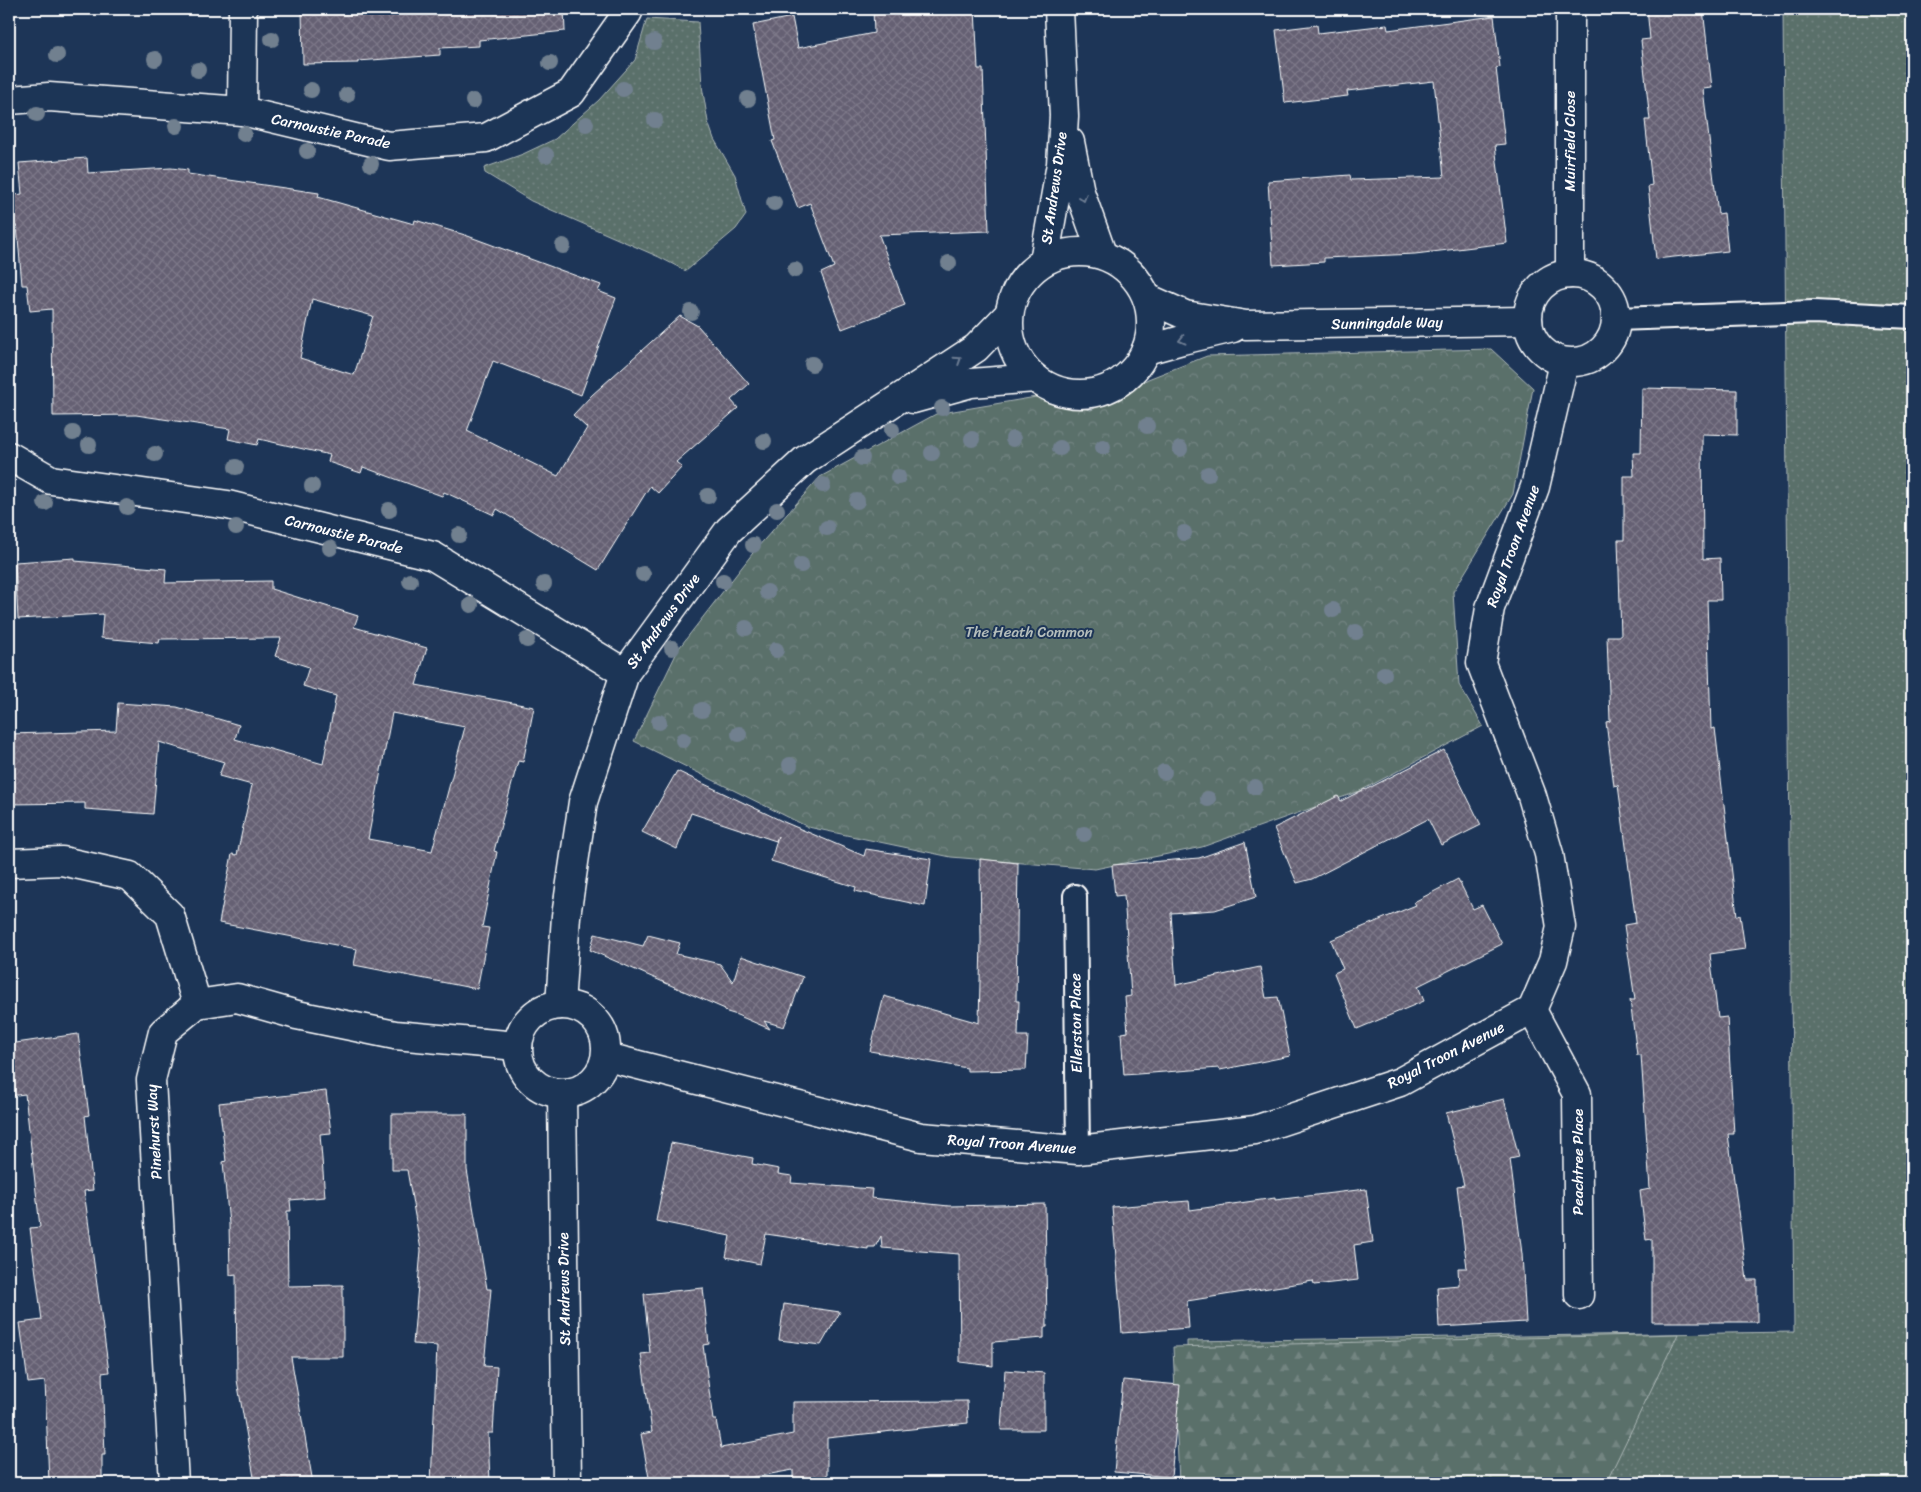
<svg xmlns="http://www.w3.org/2000/svg" width="1921" height="1492" font-family="Sriracha,sans-serif">
  <defs>
    <pattern id="grass-dots" width="8" height="8" patternUnits="userSpaceOnUse" patternTransform="scale(1.25)"><rect width="8" height="8" fill="#5a6f6b"/><path d="M2 2h.1M6 6h.1" fill="none" stroke="#738581" stroke-width="1.8" stroke-linecap="round"/></pattern>
    <pattern id="forest-firs" width="22" height="20" patternUnits="userSpaceOnUse" patternTransform="scale(1.25)"><rect width="22" height="20" fill="#5a6f6b"/><path d="M5 1l3.5 6h-7zM16 11l3.5 6h-7z" fill="#738581"/></pattern>
    <pattern id="park-crowns" width="20" height="18" patternUnits="userSpaceOnUse" patternTransform="scale(1.25)"><rect width="20" height="18" fill="#5a6f6b"/><path d="M2 6a3 3 0 1 1 6 0M12 15a3 3 0 1 1 6 0" fill="none" stroke="#738581"/></pattern>
    <pattern id="building-cross-hatch" width="8" height="8" patternUnits="userSpaceOnUse" patternTransform="scale(1.25)"><rect width="8" height="8" fill="#656073"/><path d="M0 0l8 8M0 8l8-8" fill="none" stroke="#7c7888"/></pattern>
  </defs>
  <rect width="100%" height="100%" fill="#1d3557"/>
  <filter id="ink" filterUnits="userSpaceOnUse"><feTurbulence type="fractalNoise" baseFrequency=".02" numOctaves="2"/><feDisplacementMap in="SourceGraphic" scale="10" xChannelSelector="R" yChannelSelector="G"/><feConvolveMatrix kernelMatrix="1 2 1 2 8 2 1 2 1" color-interpolation-filters="sRGB"/></filter>
  <g filter="url(#ink)">
    <!-- grass -->
    <g fill="url(#grass-dots)" stroke="#acb7b5">
      <path d="M1783,9H1912V1483H1189L1187,1341L1794,1332Z"/>
      <path d="M647,19L698,22L702,86L708,122L714,139L735,175L746,215L736,229L686,271L659,257L531,201L485,173L484,168L523,154L555,139L599,100L635,60Z"/>
    </g>
    <!-- forest -->
    <path fill="url(#forest-firs)" stroke="#acb7b5" d="M1678,1334L1606,1483H1179L1173,1347Z"/>
    <!-- park -->
    <path fill="url(#park-crowns)" stroke="#acb7b5" d="M1491,349L1533,388L1513,494L1453,592L1459,685L1483,726L1360,791L1202,847L1095,869L951,857L808,827L634,741L679,648L756,549L820,477L936,414L1036,397L1091,410L1148,379L1207,356Z"/>
    <!-- building -->
    <g fill="url(#building-cross-hatch)" stroke="#fff" fill-rule="evenodd">
      <path d="M302,9H564L565,31L479,40V46L440,48V55L358,61V63L303,64Z"/>
      <path d="M873,9H975L978,69H983L989,231L879,235L905,305L842,329L821,273L834,267L810,203L798,208L772,141L775,140L753,25L792,17L798,48L874,33Z"/>
      <path d="M1647,9H1703L1712,88L1703,89L1718,214L1724,213L1728,251L1656,259L1648,186L1652,185L1645,120H1650L1641,40L1650,39Z"/>
      <path d="M1494,16L1500,67L1496,68L1505,144L1495,145L1507,243L1415,254L1324,258V262L1273,265L1268,181L1350,175L1351,180L1444,177L1434,81L1347,91L1348,96L1285,103L1276,30L1317,25L1318,33L1387,25L1388,30Z"/>
      <path d="M87,158L88,173L171,168L188,170V174L319,193L318,197L414,224L415,220L465,235L601,285L598,291L616,298L581,395L493,361L467,431L558,476L587,428L573,415L592,395L680,316L698,326L749,384L731,400L738,408L676,462L682,467L658,493L650,486L598,570L497,509L494,515L444,492L442,496L363,467L361,473L328,462L330,455L259,439L257,445L228,439L230,429L136,415L53,416L52,309L30,311L27,285H22L17,226L11,227L9,196L22,194L19,163ZM312,299L373,316L354,375L300,358Z"/>
      <path d="M1642,388L1737,390V435L1702,434L1703,559L1720,558L1721,600H1707L1711,729L1715,728L1737,916L1740,915L1745,949L1710,954L1718,1018L1727,1017L1734,1134H1728L1747,1280H1757V1322H1652V1239L1646,1240L1640,1191L1650,1189L1641,1055H1637L1630,1000H1635L1624,925L1636,923L1618,785L1614,786L1606,722L1610,721L1607,636H1621L1618,540H1624V476H1634L1633,453H1641Z"/>
      <path d="M75,558V561L166,569L165,583L271,581V589L358,616L354,627L427,648L416,685L534,707L523,762L518,761L494,851L497,852L482,927L489,928L477,989L354,965L357,949L219,923L232,854L237,855L252,785L219,776L224,762L159,742L153,814L85,809V803L9,804V734L116,731L118,703L177,707L239,725L235,739L323,764L336,696L303,686L309,667L275,656L281,638L160,639L159,643L101,638L103,614L18,619L15,562ZM392,713L465,727L432,851L368,839Z"/>
      <path d="M1444,750L1481,825L1441,845L1428,819L1312,879L1297,883L1274,828L1338,796L1341,801L1365,789V790Z"/>
      <path d="M677,771L784,822L864,856L866,849L931,859L925,906L855,891L856,887L771,861L778,836L776,841L691,813L677,849L642,832Z"/>
      <path d="M1245,842L1256,897L1215,910L1171,913L1176,985L1260,967L1266,998L1278,997L1290,1056L1220,1070L1219,1068L1124,1075L1121,1033L1128,1032L1125,997L1131,996L1124,895L1115,896L1112,865L1199,858Z"/>
      <path d="M980,859L1018,863L1016,1001H1019L1018,1036H1028L1026,1070L967,1071V1068L870,1051L884,996L979,1023L981,940Z"/>
      <path d="M1458,879L1473,909L1482,905L1502,944L1418,986L1424,1001L1357,1029L1334,973L1343,969L1331,940L1416,905L1414,902Z"/>
      <path d="M595,934L643,946L648,935L680,943L676,954L720,964L733,982L741,956L803,977L784,1027L764,1021L770,1029L737,1015L724,1011L725,1009L590,950Z"/>
      <path d="M78,1034L89,1115L85,1116L93,1190L84,1191L109,1372L102,1373L105,1455H102V1483H49L45,1381L28,1383L20,1323L42,1320L30,1228L40,1227L25,1094L9,1096V1044Z"/>
      <path d="M326,1091L331,1133L320,1134L325,1197L290,1200L291,1211H287L288,1286L343,1285V1357H291L313,1483H255L237,1380L236,1274L230,1275L229,1224L223,1162L226,1161L219,1103Z"/>
      <path d="M1504,1099L1519,1157L1510,1159L1522,1254L1526,1322L1439,1327L1437,1287L1459,1285L1458,1268H1467L1457,1186L1464,1185L1446,1113Z"/>
      <path d="M392,1114H467V1170L487,1289H491L484,1366L497,1367L493,1433H488L490,1483H431L437,1346L413,1344L421,1250L407,1170H392Z"/>
      <path d="M671,1143L753,1158L752,1164L779,1169L778,1174L792,1176L791,1183L872,1189L871,1198L949,1206L1045,1204L1047,1327H1044V1338L993,1342V1366L960,1362L959,1254L882,1248L881,1236L875,1247H868V1249L766,1234L760,1264L726,1257L730,1236L656,1221Z"/>
      <path d="M1366,1189L1373,1242L1354,1245L1358,1280L1314,1285L1313,1281L1187,1301L1189,1328L1122,1333L1112,1207L1189,1201L1190,1210L1275,1198V1200Z"/>
      <path d="M703,1288L709,1344L703,1345L713,1420H716L721,1448L793,1434V1402L967,1401L968,1423L827,1438V1483H793V1470L721,1483H650L641,1434L652,1432L641,1354L650,1353L644,1294Z"/>
      <path d="M784,1304L840,1312L821,1345L779,1340Z"/>
      <path d="M1005,1370L1044,1373V1430H1001Z"/>
      <path d="M1123,1380L1180,1385L1171,1477L1114,1472Z"/>
    </g>
    <g fill="none" stroke-linecap="round" stroke-linejoin="round">
      <defs>
        <g id="service">
          <path d="M1617,319L1814,312L1912,317"/>
          <path d="M1075,896L1078,1150"/>
        </g>
        <g id="minor">
          <path d="M1570,9V274"/>
          <path d="M9,100L49,97L242,111L389,146L486,138L571,93L628,12V9"/>
          <path d="M242,111L243,9"/>
          <path d="M1070,142L1080,192L1102,254"/>
          <circle cx="1080" cy="323" r="71"/>
          <path d="M1044,261L1061,164L1064,116L1059,9"/>
          <circle cx="1572" cy="318" r="44"/>
          <path d="M1147,298L1185,315L1246,325L1528,321"/>
          <path d="M1146,350L1182,340L1233,328"/>
          <path d="M913,399L971,383L1035,378"/>
          <path d="M9,456L51,480L228,505L433,556L625,673"/>
          <path d="M9,863L62,861L130,876L170,915L197,1004"/>
          <circle cx="562" cy="1049" r="44"/>
          <path d="M560,1005L566,916L583,802L625,673L729,530L805,460L976,348L1009,314"/>
          <path d="M1532,1010L1577,1094L1579,1295"/>
          <path d="M607,1057L921,1137L1078,1150L1255,1130L1400,1082L1532,1010L1553,961L1561,927L1549,854L1532,796L1481,663L1490,608L1535,487L1564,363"/>
          <path d="M562,1094L567,1483"/>
          <path d="M174,1483L151,1080L163,1032L197,1004L237,998L297,1015L395,1035L518,1046"/>
        </g>
      </defs>
      <!-- service casing -->
      <use href="#service" stroke="#fff" stroke-width="26"/>
      <!-- minor casing -->
      <use href="#minor" stroke="#fff" stroke-width="31"/>
      <!-- service -->
      <use href="#service" stroke="#1d3557" stroke-width="22"/>
      <!-- minor -->
      <use href="#minor" stroke="#1d3557" stroke-width="28"/>
    </g>
    <!-- trees -->
    <g fill="#71808f">
      <circle cx="272" cy="39" r="8"/>
      <circle cx="654" cy="42" r="8"/>
      <circle cx="57" cy="55" r="8"/>
      <circle cx="155" cy="59" r="8"/>
      <circle cx="550" cy="63" r="8"/>
      <circle cx="198" cy="70" r="8"/>
      <circle cx="623" cy="89" r="8"/>
      <circle cx="311" cy="90" r="8"/>
      <circle cx="347" cy="95" r="8"/>
      <circle cx="748" cy="99" r="8"/>
      <circle cx="473" cy="101" r="8"/>
      <circle cx="37" cy="114" r="8"/>
      <circle cx="655" cy="120" r="8"/>
      <circle cx="586" cy="124" r="8"/>
      <circle cx="176" cy="126" r="8"/>
      <circle cx="244" cy="134" r="8"/>
      <circle cx="307" cy="151" r="8"/>
      <circle cx="546" cy="155" r="8"/>
      <circle cx="371" cy="164" r="8"/>
      <circle cx="774" cy="203" r="8"/>
      <circle cx="563" cy="246" r="8"/>
      <circle cx="949" cy="263" r="8"/>
      <circle cx="795" cy="270" r="8"/>
      <circle cx="691" cy="312" r="8"/>
      <circle cx="812" cy="364" r="8"/>
      <circle cx="942" cy="408" r="8"/>
      <circle cx="1147" cy="426" r="8"/>
      <circle cx="892" cy="430" r="8"/>
      <circle cx="73" cy="433" r="8"/>
      <circle cx="972" cy="439" r="8"/>
      <circle cx="1013" cy="439" r="8"/>
      <circle cx="764" cy="441" r="8"/>
      <circle cx="89" cy="445" r="8"/>
      <circle cx="1103" cy="447" r="8"/>
      <circle cx="1060" cy="448" r="8"/>
      <circle cx="1180" cy="449" r="8"/>
      <circle cx="932" cy="453" r="8"/>
      <circle cx="155" cy="454" r="8"/>
      <circle cx="862" cy="458" r="8"/>
      <circle cx="236" cy="467" r="8"/>
      <circle cx="1208" cy="474" r="8"/>
      <circle cx="898" cy="477" r="8"/>
      <circle cx="823" cy="485" r="8"/>
      <circle cx="312" cy="486" r="8"/>
      <circle cx="708" cy="496" r="8"/>
      <circle cx="857" cy="501" r="8"/>
      <circle cx="45" cy="503" r="8"/>
      <circle cx="127" cy="507" r="8"/>
      <circle cx="389" cy="510" r="8"/>
      <circle cx="777" cy="510" r="8"/>
      <circle cx="236" cy="527" r="8"/>
      <circle cx="827" cy="528" r="8"/>
      <circle cx="1184" cy="533" r="8"/>
      <circle cx="459" cy="535" r="8"/>
      <circle cx="753" cy="545" r="8"/>
      <circle cx="330" cy="548" r="8"/>
      <circle cx="801" cy="565" r="8"/>
      <circle cx="643" cy="574" r="8"/>
      <circle cx="410" cy="581" r="8"/>
      <circle cx="723" cy="581" r="8"/>
      <circle cx="544" cy="584" r="8"/>
      <circle cx="767" cy="592" r="8"/>
      <circle cx="471" cy="605" r="8"/>
      <circle cx="1333" cy="610" r="8"/>
      <circle cx="746" cy="628" r="8"/>
      <circle cx="1356" cy="632" r="8"/>
      <circle cx="527" cy="640" r="8"/>
      <circle cx="672" cy="648" r="8"/>
      <circle cx="776" cy="650" r="8"/>
      <circle cx="1384" cy="674" r="8"/>
      <circle cx="702" cy="710" r="8"/>
      <circle cx="659" cy="722" r="8"/>
      <circle cx="739" cy="734" r="8"/>
      <circle cx="683" cy="740" r="8"/>
      <circle cx="790" cy="765" r="8"/>
      <circle cx="1164" cy="772" r="8"/>
      <circle cx="1255" cy="787" r="8"/>
      <circle cx="1208" cy="799" r="8"/>
      <circle cx="1084" cy="834" r="8"/>
    </g>
    <!-- one-way arrows -->
    <defs><path id="oneway-chevron" d="M-2-3.5L2.5 0L-2 3.5" fill="none" stroke-width="1.6" stroke-linecap="round" stroke-linejoin="round" transform="scale(1.25)"/></defs>
    <g stroke="#6c7c92">
      <use href="#oneway-chevron" transform="translate(1083 198) rotate(72)"/>
      <use href="#oneway-chevron" transform="translate(1182 340) rotate(166)"/>
      <use href="#oneway-chevron" transform="translate(958 360) rotate(-33)"/>
    </g>
  </g>
  <g text-anchor="middle" dominant-baseline="central" stroke-width="4" stroke-linejoin="round" paint-order="stroke">
    <!-- street labels -->
    <g font-size="15" fill="#fff" stroke="#1d3557">
      <text transform="translate(331 131) rotate(12)">Carnoustie Parade</text>
      <text transform="translate(1570 141) rotate(-90)">Muirfield Close</text>
      <text transform="translate(1054 188) rotate(-82)">St Andrews Drive</text>
      <text transform="translate(1387 323) rotate(-1)">Sunningdale Way</text>
      <text transform="translate(344 534) rotate(14)">Carnoustie Parade</text>
      <text transform="translate(1513 546) rotate(-70)">Royal Troon Avenue</text>
      <text transform="translate(663 621) rotate(-54)">St Andrews Drive</text>
      <text transform="translate(1076 1023) rotate(-91)">Ellerston Place</text>
      <text transform="translate(1446 1055) rotate(-27)">Royal Troon Avenue</text>
      <text transform="translate(154 1132) rotate(-93)">Pinehurst Way</text>
      <text transform="translate(1012 1144) rotate(4)">Royal Troon Avenue</text>
      <text transform="translate(1578 1162) rotate(-90)">Peachtree Place</text>
      <text transform="translate(564 1289) rotate(-91)">St Andrews Drive</text>
    </g>
    <!-- park labels -->
    <g font-size="15" fill="#b5bebc" stroke="#1d3557">
      <text x="1029" y="632">The Heath Common</text>
    </g>
  </g>
  <!-- margin -->
  <rect width="1921" height="1492" fill="none" stroke="#1d3557" stroke-width="30"/>
  <rect x="15" y="15" width="1891" height="1462" fill="none" stroke="#fff" stroke-width="2" filter="url(#ink)"/>
</svg>
